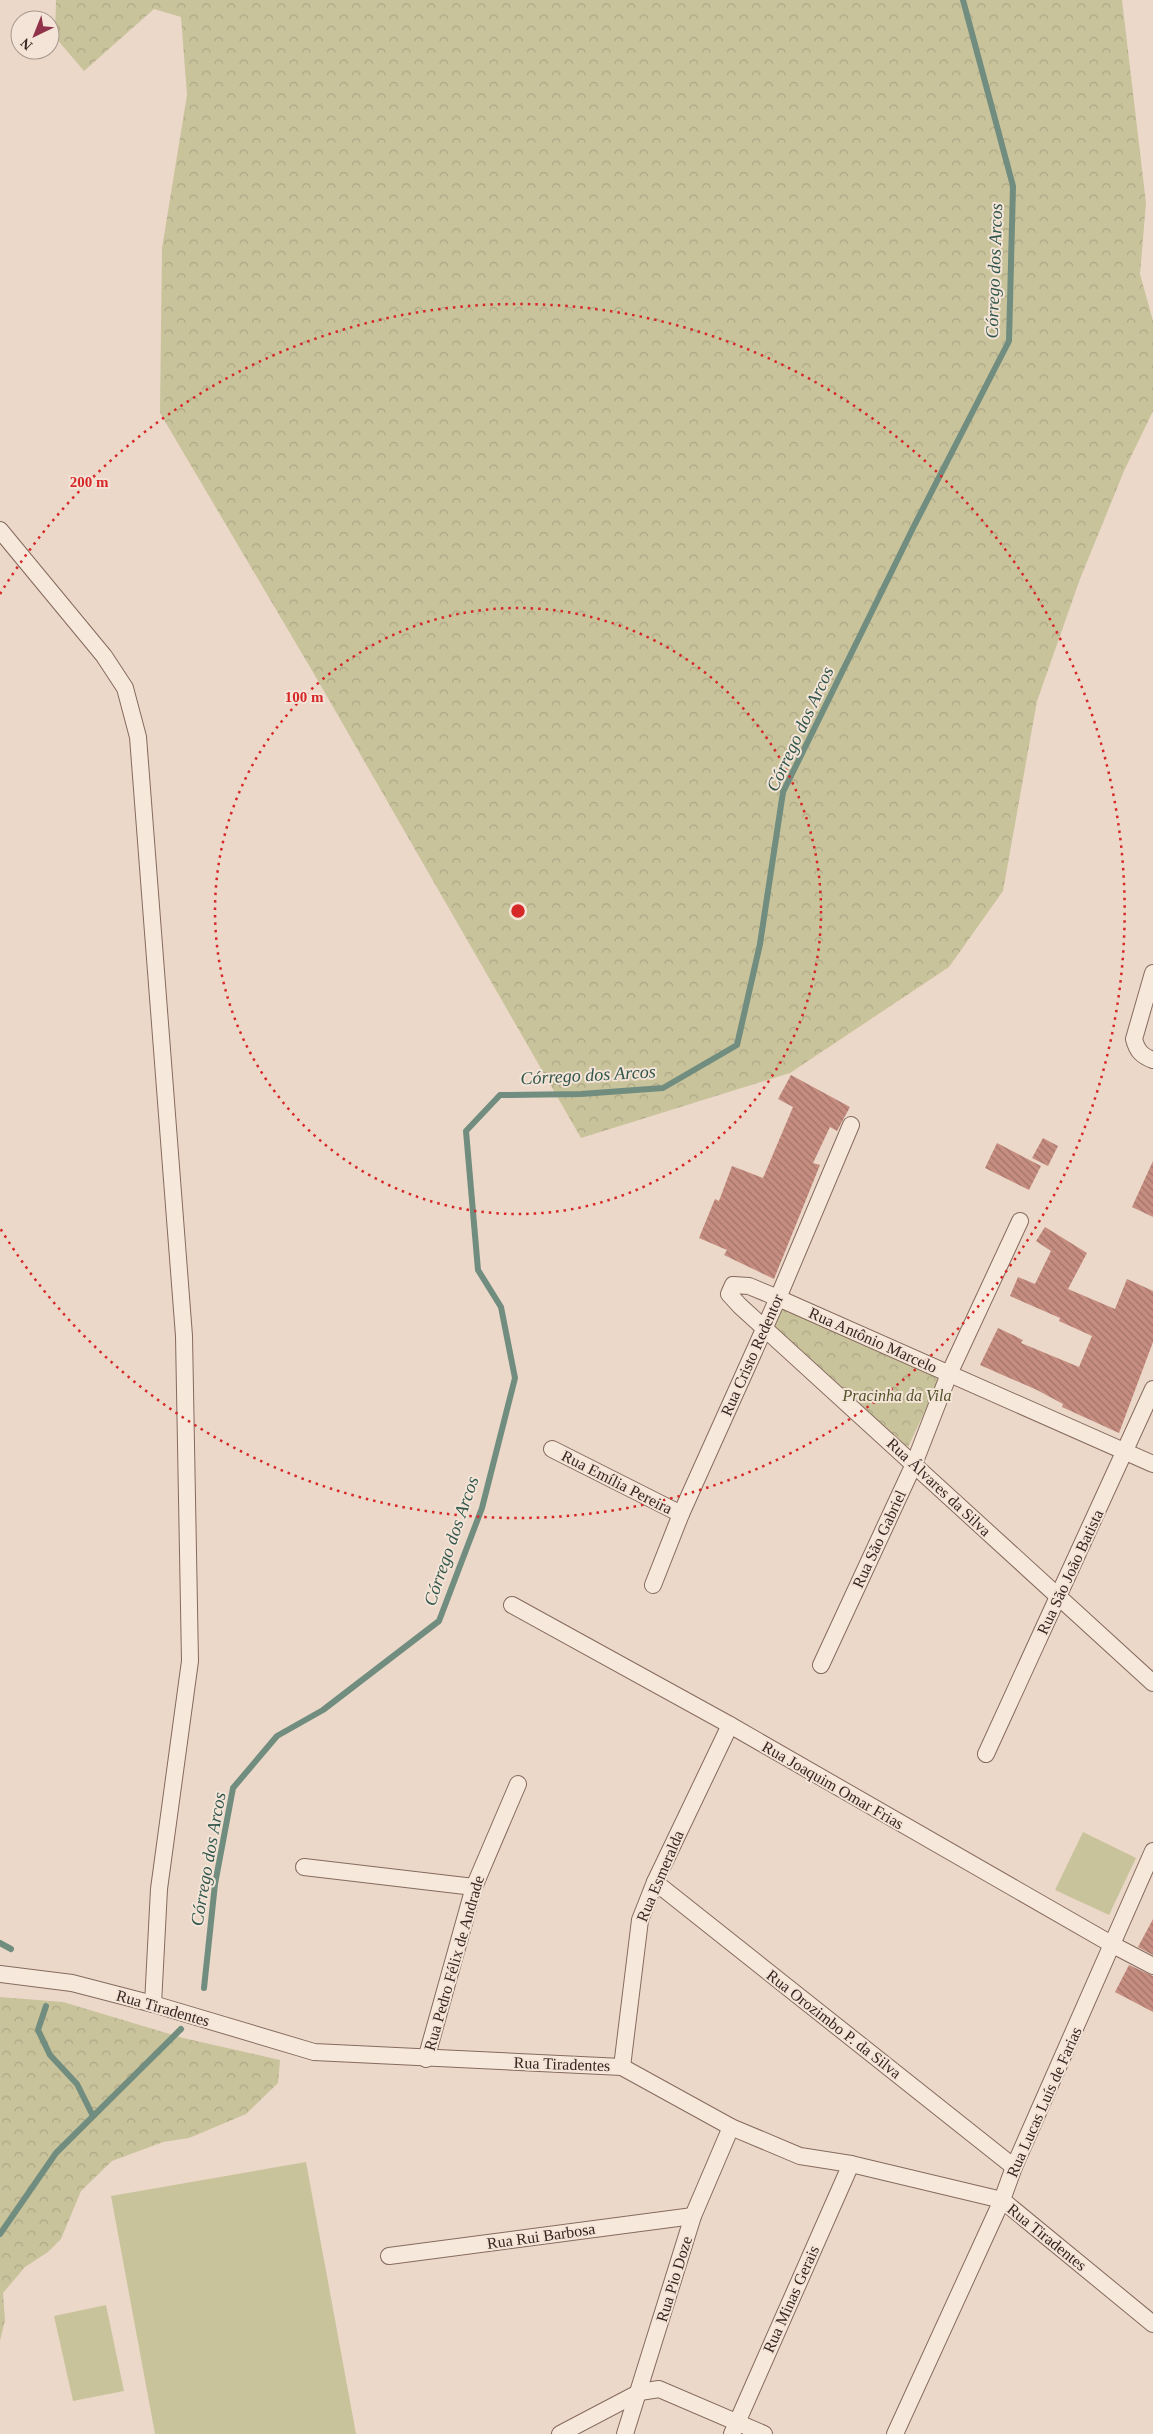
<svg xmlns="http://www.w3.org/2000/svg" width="1153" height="2434" font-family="Georgia,serif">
  <defs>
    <pattern id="forest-crowns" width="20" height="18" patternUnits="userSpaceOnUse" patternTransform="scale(1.25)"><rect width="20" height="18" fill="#c9c39c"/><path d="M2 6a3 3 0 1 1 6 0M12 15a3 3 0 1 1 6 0" fill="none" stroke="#ada786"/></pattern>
    <pattern id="building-back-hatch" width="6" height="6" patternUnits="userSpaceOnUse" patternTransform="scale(1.25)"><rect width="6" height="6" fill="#c68d81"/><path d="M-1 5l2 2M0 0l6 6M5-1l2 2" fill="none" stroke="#a27369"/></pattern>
  </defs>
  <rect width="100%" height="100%" fill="#ebd8c8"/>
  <!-- forest -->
  <g fill="url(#forest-crowns)">
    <path d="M56,0H1122L1146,203L1140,274L1153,321V411L1124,471L1080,579L1037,701L1003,891L949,967L790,1073L581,1138L317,679L160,413L162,248L187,95L181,17L154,9L84,71L55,37Z"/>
    <path d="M783,1308L940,1379L908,1447L772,1326Z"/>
    <path d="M0,1997L63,2002L183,2038L280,2060L278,2083L246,2114L189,2138L163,2142L112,2161L81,2191L61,2239L48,2252L25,2267L3,2293L5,2320L0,2341Z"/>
  </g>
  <!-- garden -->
  <g fill="#c9c39c">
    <path d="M1083,1832L1136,1858L1109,1915L1055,1890Z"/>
    <path d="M306,2162L356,2434H155L111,2196Z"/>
    <path d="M106,2305L124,2391L73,2401L54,2316Z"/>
  </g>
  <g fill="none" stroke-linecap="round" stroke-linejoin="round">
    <!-- stream -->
    <g stroke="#708d7f" stroke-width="6">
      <path d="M0,1943L11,1949"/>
      <path d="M204,1988L215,1884L233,1788L277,1736L323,1710L439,1621L482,1508L515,1378L501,1307L478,1270L466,1131L500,1095L581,1094L663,1088L737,1045L760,944L783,792L914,526L1009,341L1013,186L963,0"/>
      <path d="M46,2006L38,2030L50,2055L77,2084L93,2116"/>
      <path d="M0,2234L56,2153L181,2029"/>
    </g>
  </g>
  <!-- building -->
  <g fill="url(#building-back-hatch)">
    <path d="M791,1075L850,1107L837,1131L830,1127L813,1163L820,1165L774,1279L724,1255L727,1250L699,1238L715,1199L719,1201L732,1166L763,1178L793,1107L778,1099Z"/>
    <path d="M1043,1138L1058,1146L1048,1166L1032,1158Z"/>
    <path d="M997,1143L1041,1166L1029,1190L985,1168Z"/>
    <path d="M1153,1161V1217L1132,1207Z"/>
    <path d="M1045,1227L1087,1253L1068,1289L1115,1309L1127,1279L1153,1291V1342L1119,1433L1062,1407L1063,1404L1037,1390L980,1365L998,1328L1023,1340L1021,1343L1079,1367L1092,1336L1059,1321L1060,1318L1010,1296L1018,1277L1035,1284L1051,1251L1036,1241Z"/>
    <path d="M1153,1919V1955L1138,1947Z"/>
    <path d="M1129,1965L1153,1976V2012L1115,1992Z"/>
  </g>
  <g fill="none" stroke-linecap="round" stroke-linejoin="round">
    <defs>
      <g id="street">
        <path d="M0,530L104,656L125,688L138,737L184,1336L190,1661L159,1889L153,2004"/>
        <path d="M1153,973L1134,1039C1137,1051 1142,1056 1153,1060"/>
        <path d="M552,1449L681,1514"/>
        <path d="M1153,1464L778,1298L749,1286L733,1285L729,1294L740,1306L1153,1683"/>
        <path d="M653,1585L681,1514L778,1298L851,1125"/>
        <path d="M512,1605L730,1725L1113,1945L1153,1966"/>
        <path d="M821,1665L914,1464L949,1374L1020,1221"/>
        <path d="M986,1754L1153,1389"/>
        <path d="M304,1867L474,1887"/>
        <path d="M655,1882L1014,2167"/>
        <path d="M0,1974L72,1983L153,2004L314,2052L622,2067L731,2127L800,2156L851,2164L1002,2200L1153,2324"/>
        <path d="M426,2059L474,1887L518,1784"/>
        <path d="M622,2067L640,1920L655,1882L730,1725"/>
        <path d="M389,2256L693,2216"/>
        <path d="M560,2434L640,2392L659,2389L764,2434"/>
        <path d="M625,2434L693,2216L731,2127"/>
        <path d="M732,2434L851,2164"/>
        <path d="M895,2434L1002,2200L1014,2167L1153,1851"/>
      </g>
    </defs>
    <!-- street casing -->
    <use href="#street" stroke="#866a5e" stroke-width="18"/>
    <!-- street -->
    <use href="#street" stroke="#f6e8db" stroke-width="16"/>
  </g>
  <!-- distance rings -->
  <g fill="none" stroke="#d62828" stroke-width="2.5" stroke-dasharray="2.5 5">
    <circle cx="518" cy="911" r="303"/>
    <path d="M0 594A607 607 0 1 1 0 1228"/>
  </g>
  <g text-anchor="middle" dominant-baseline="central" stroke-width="4" stroke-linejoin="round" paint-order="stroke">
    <!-- street labels -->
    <g font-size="16" fill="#372621" stroke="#f3e4d7">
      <text transform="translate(873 1340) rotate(24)">Rua Antônio Marcelo</text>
      <text transform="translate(752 1355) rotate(-66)">Rua Cristo Redentor</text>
      <text transform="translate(617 1482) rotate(27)">Rua Emília Pereira</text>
      <text transform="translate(939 1487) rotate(43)">Rua Álvares da Silva</text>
      <text transform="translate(879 1539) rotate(-65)">Rua São Gabriel</text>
      <text transform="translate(1070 1572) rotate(-65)">Rua São João Batista</text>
      <text transform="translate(833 1785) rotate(30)">Rua Joaquim Omar Frias</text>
      <text transform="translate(660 1876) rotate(-67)">Rua Esmeralda</text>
      <text transform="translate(454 1963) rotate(-74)">Rua Pedro Félix de Andrade</text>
      <text transform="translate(163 2008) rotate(16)">Rua Tiradentes</text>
      <text transform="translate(834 2024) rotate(38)">Rua Orozimbo P. da Silva</text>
      <text transform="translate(562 2064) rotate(2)">Rua Tiradentes</text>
      <text transform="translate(1044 2102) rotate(-66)">Rua Lucas Luís de Farias</text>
      <text transform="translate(541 2236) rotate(-8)">Rua Rui Barbosa</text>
      <text transform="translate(1047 2237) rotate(39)">Rua Tiradentes</text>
      <text transform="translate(674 2279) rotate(-73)">Rua Pio Doze</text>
      <text transform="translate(791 2299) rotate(-66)">Rua Minas Gerais</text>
    </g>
    <!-- park labels -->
    <g font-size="16" font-style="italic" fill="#515229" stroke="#f3e4d7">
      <text x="897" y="1395">Pracinha da Vila</text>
    </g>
    <!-- water labels -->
    <g font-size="18" font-style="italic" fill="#31564b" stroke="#f3e4d7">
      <text transform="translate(994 271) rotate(-88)">Córrego dos Arcos</text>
      <text transform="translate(800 729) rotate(-65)">Córrego dos Arcos</text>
      <text transform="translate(588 1075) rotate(-3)">Córrego dos Arcos</text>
      <text transform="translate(451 1541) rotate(-71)">Córrego dos Arcos</text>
      <text transform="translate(208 1859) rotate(-80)">Córrego dos Arcos</text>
    </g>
  </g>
  <circle cx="518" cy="911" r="8" fill="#d62828" stroke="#f3e4d7" stroke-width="2.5"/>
  <g font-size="15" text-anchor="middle" font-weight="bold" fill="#d62828" stroke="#f3e4d7" stroke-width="4" stroke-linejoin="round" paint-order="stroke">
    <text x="89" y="487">200 m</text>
    <text x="304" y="702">100 m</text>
  </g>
  <!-- north arrow -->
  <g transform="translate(35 35) rotate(223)"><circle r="24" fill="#f3e4d7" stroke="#a8988e"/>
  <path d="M0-4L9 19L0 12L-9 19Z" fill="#90334a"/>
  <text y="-8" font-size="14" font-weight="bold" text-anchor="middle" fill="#372621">N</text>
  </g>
</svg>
